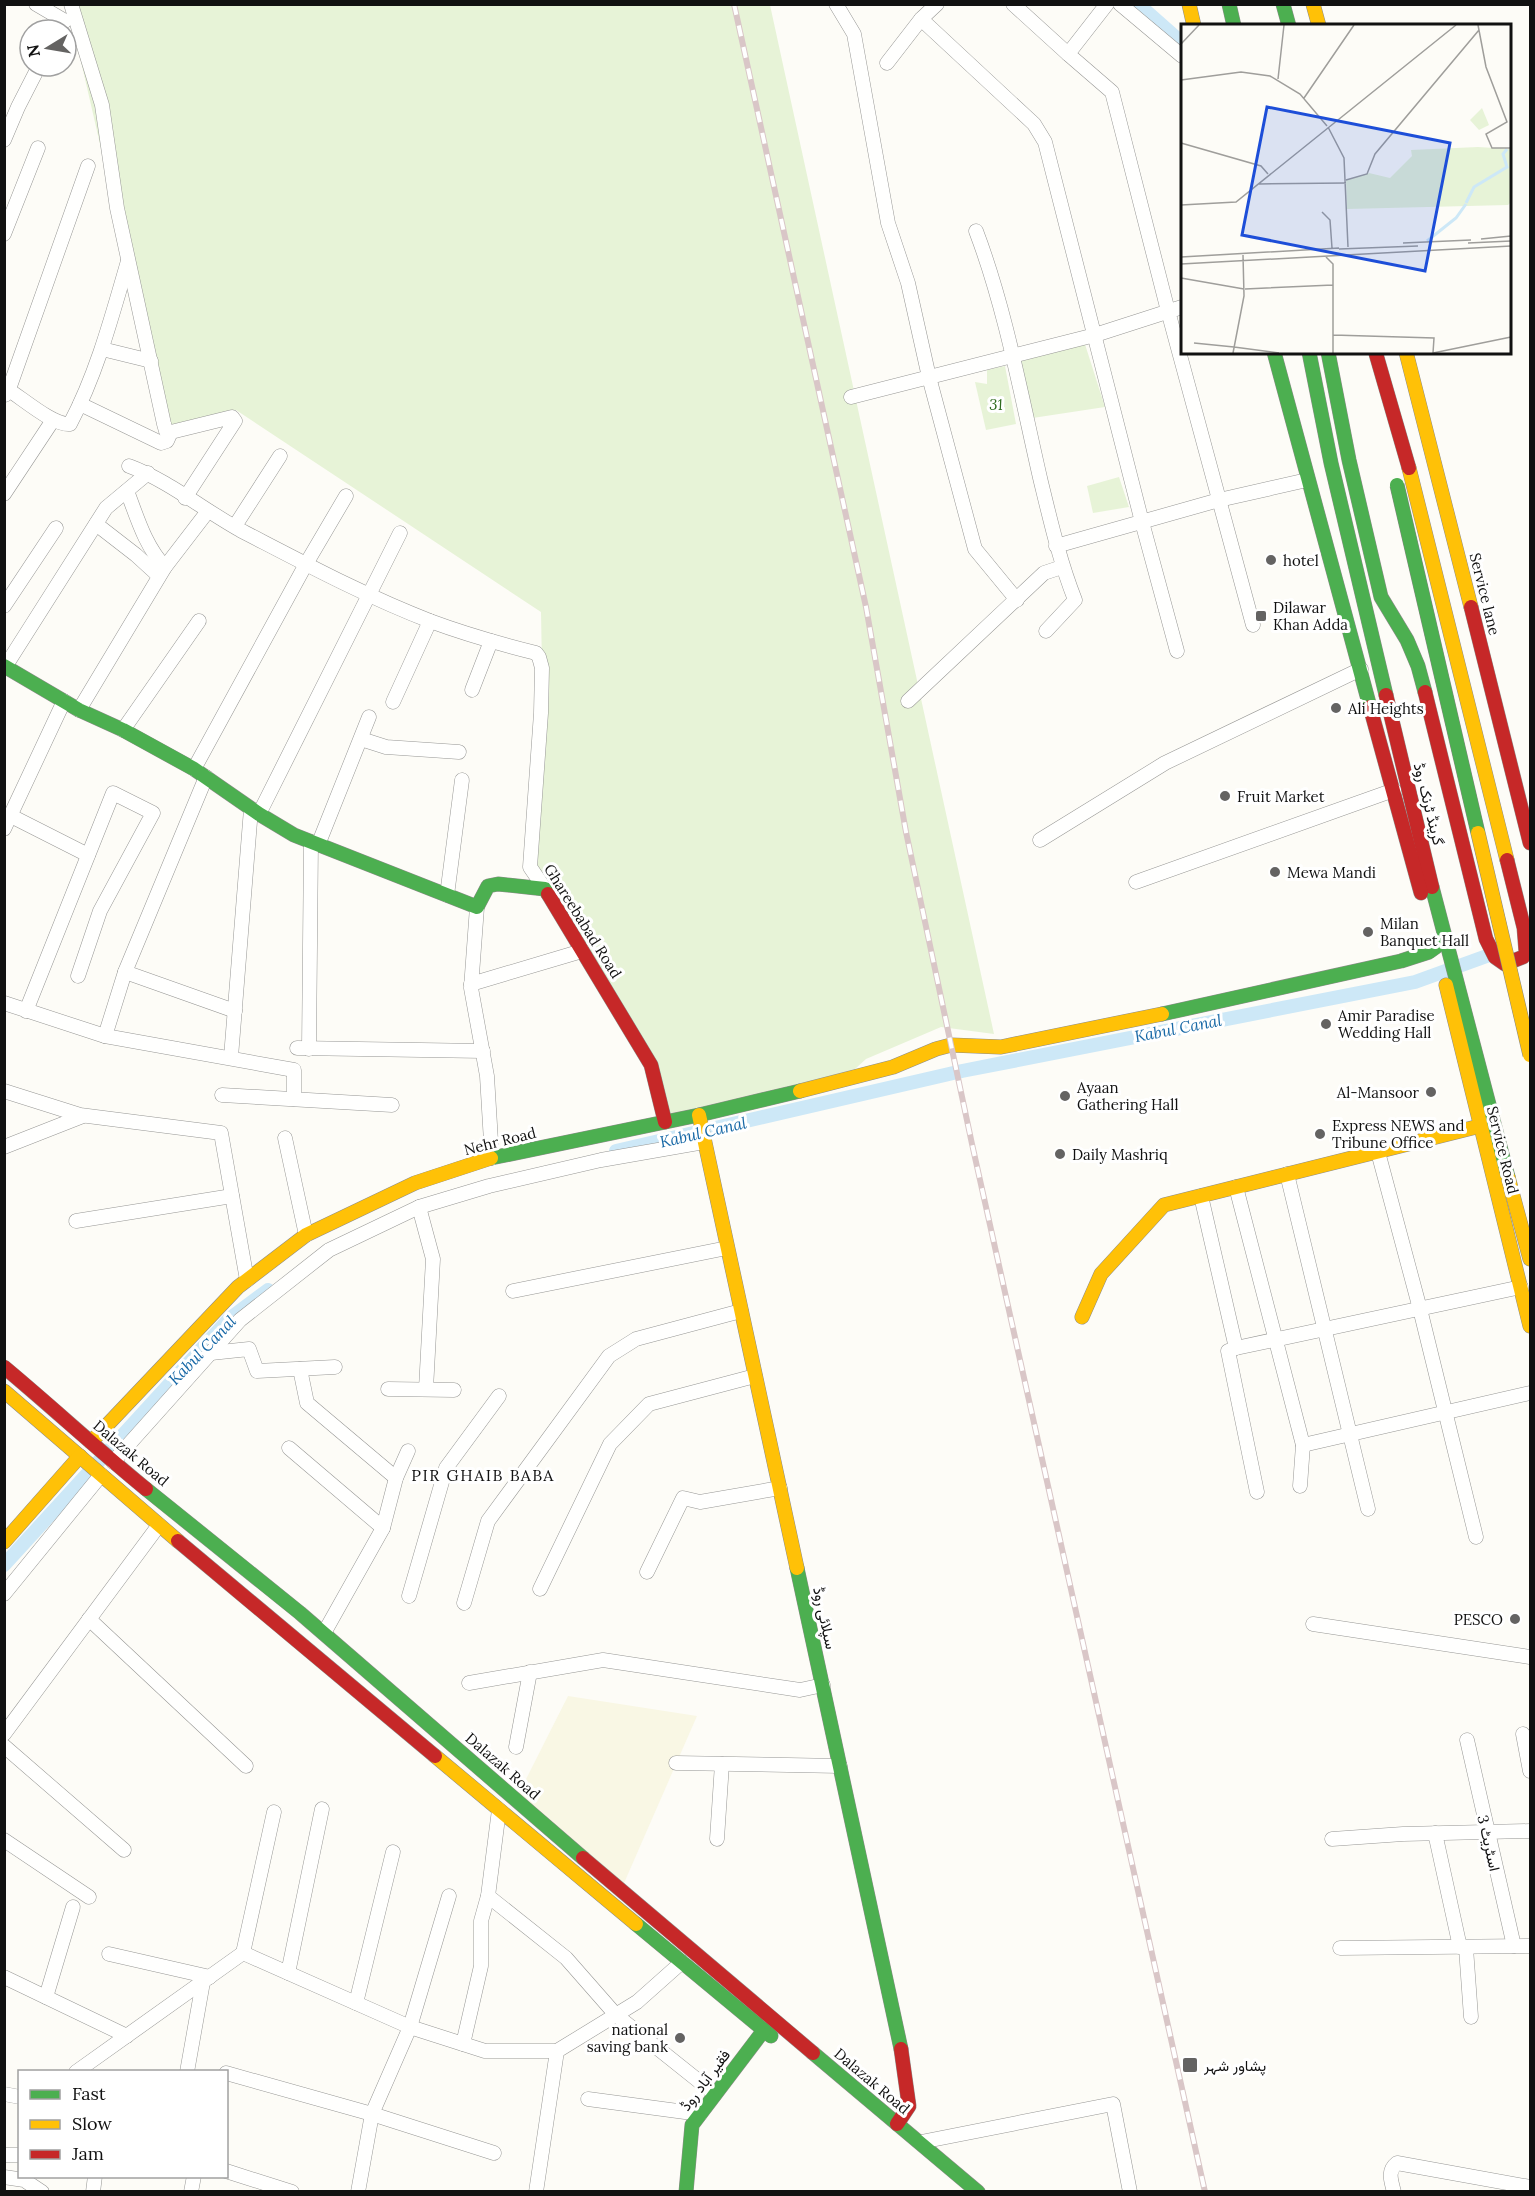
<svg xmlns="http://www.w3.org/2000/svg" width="1535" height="2196" font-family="Lora,Vazirmatn,serif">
  <rect width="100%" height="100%" fill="#fdfcf7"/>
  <!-- farmland -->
  <path fill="#f9f7e4" d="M568,1696L697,1716L621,1890L516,1799Z"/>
  <!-- green -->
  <g fill="#e7f3d7">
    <path d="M68,5H770L994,1034L941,1027L866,1059L855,1069L665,1122L651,1065L530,867L542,668L541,612L236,410L166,431Z"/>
    <path d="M1083,338L1105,407L1026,419L1013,362Z"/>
    <path d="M1005,366L1016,424L986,430L975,382L987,384V370Z"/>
    <path d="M1119,477L1129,507L1093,513L1087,486Z"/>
  </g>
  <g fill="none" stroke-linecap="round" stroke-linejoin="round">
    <!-- canal -->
    <g stroke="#cde8f7" stroke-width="14">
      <path d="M1138,4L1182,43"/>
      <path d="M616,1151L962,1071L1415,982L1495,953"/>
      <path d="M4,1565L229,1319L268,1290"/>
    </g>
    <defs>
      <g id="street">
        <path d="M36,4L65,21"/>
        <path d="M71,4L102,105L117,208L164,424L166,431L171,432L232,417L235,421L185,498"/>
        <path d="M836,4L854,34L888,223L908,283L929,377L975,549L1017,600"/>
        <path d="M1013,4L1068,54"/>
        <path d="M1107,4L1068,54L1112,92L1168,311L1253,625"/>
        <path d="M1120,4L1182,56"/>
        <path d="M921,19L1034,124L1045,142L1142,522L1177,651"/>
        <path d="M887,63L921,19L937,4"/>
        <path d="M4,140L18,107L39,66"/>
        <path d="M976,231C1006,310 1022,400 1041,482C1051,523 1060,562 1075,600L1046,631"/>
        <path d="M4,234L38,148"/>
        <path d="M102,349L151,361"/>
        <path d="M4,387C20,396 53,426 70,424C97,373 112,316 128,261"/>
        <path d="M5,395L9,389L88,166"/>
        <path d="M851,397L1095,335L1182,307"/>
        <path d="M80,404L161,443L167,441L171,432"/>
        <path d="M129,466C167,480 204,510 240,530C302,562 365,596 430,621C465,634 500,644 536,653L539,657L542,668L541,713L530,867L545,889"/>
        <path d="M127,491C137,517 145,546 165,567"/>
        <path d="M4,494L53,420"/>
        <path d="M96,524L136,555L159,576"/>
        <path d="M235,526L280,456"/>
        <path d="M1056,546L1219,500L1307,480"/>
        <path d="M4,606L56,528"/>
        <path d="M5,667L106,508L148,473"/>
        <path d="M472,690L491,641"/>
        <path d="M908,701L1044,573L1062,567"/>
        <path d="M393,702L430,621"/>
        <path d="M79,710L165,567L208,511"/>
        <path d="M123,730L199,621"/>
        <path d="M361,739L386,747L459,752"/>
        <path d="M194,769L306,564L346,496"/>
        <path d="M259,814L400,533"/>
        <path d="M11,816L88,855"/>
        <path d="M4,829L64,701"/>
        <path d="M1040,840L1165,763L1361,669"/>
        <path d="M318,845L369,717"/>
        <path d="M1136,882L1394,790"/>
        <path d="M447,895L462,780"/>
        <path d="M477,907L471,988L487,1076L492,1158"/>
        <path d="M125,972L235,1011"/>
        <path d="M471,984L582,951"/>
        <path d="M4,1003L105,1036L294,1070V1099"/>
        <path d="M26,1011L113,793L153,813L100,911L78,976"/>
        <path d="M105,1036L125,972L206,777"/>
        <path d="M297,1048L483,1051"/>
        <path d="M309,1049L311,842"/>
        <path d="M231,1057L251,809"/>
        <path d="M4,1091L80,1115L221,1133L247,1280"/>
        <path d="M222,1095L392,1105"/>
        <path d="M285,1138L306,1235"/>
        <path d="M4,1147L83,1116"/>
        <path d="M1378,1152L1420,1309L1476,1537"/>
        <path d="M1287,1174L1368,1509"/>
        <path d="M1236,1187L1303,1445L1300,1486"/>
        <path d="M1201,1196L1236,1348"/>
        <path d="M419,1207L433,1259L426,1389"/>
        <path d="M76,1221L232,1196"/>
        <path d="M513,1291L727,1248"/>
        <path d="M211,1353L249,1349L257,1371L335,1367"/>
        <path d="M300,1369L307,1403L396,1478"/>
        <path d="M388,1389L454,1390"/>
        <path d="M1303,1445L1530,1393"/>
        <path d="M289,1448L383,1528"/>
        <path d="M113,1462L240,1320L329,1250L419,1207L489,1186L601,1160L704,1142"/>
        <path d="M1257,1492L1228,1351L1236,1348L1521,1287"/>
        <path d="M647,1572L683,1498L700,1502L780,1488"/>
        <path d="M540,1589L610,1444L649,1404L755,1376"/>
        <path d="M4,1594L101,1475"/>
        <path d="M409,1596L446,1468L499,1396"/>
        <path d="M464,1603L488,1521L609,1356L636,1339L741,1311"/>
        <path d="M89,1619L246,1766"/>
        <path d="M1313,1624L1530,1657"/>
        <path d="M324,1633L383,1528L396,1478L408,1451"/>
        <path d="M469,1683L603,1660L800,1690L823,1685"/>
        <path d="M4,1734L159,1525"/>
        <path d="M1523,1734L1530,1771"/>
        <path d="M1467,1740L1514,1946"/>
        <path d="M4,1746L124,1850"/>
        <path d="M516,1747L530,1672"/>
        <path d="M676,1763L840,1766"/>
        <path d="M1435,1833L1460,1947"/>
        <path d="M717,1839L722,1764"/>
        <path d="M1332,1839L1403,1834L1530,1831"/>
        <path d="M4,1840L89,1897"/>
        <path d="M488,1896L566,1958L616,2015L715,2094"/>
        <path d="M1340,1948L1530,1946"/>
        <path d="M1466,1948L1471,2017"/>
        <path d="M243,1953L274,1812"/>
        <path d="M109,1954L210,1977"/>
        <path d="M288,1973L322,1809"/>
        <path d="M4,1977L127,2036"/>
        <path d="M46,1997L73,1907"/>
        <path d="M356,2003L393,1852"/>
        <path d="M463,2044L481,1966V1921L488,1896L499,1810"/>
        <path d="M76,2072L243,1953L410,2027L485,2051H557L637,2002L682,1962"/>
        <path d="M187,2072L203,1982"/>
        <path d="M226,2073L372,2114L494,2153"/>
        <path d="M4,2094L20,2097"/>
        <path d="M588,2099L700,2114"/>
        <path d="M921,2142L1113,2104L1130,2192"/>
        <path d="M4,2155H20"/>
        <path d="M226,2171L292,2192"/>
        <path d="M4,2177L24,2180L42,2192"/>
        <path d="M93,2192L95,2176"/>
        <path d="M191,2192L194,2176"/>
        <path d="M358,2192L372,2114L410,2027L449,1896"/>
        <path d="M536,2192L557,2051"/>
        <path d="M1394,2192C1391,2180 1387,2171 1397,2163L1530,2187"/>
      </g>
      <g id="fast">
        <path d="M1229,4L1234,26"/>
        <path d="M1283,4L1289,26"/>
        <path d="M1274,352L1370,707"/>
        <path d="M1309,352L1331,463L1386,695"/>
        <path d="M1328,352L1349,460L1381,597L1407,640L1418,666L1425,692"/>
        <path d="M4,666L79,710L123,730L194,769L259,814L294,835L477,907L488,886L498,884L545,889L548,894"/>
        <path d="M1432,887L1508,1177"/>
        <path d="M1162,1014L1401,961L1429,952L1436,947"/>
        <path d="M491,1158L699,1115L800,1091"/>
        <path d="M146,1489L300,1613L583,1858"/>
        <path d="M797,1568L901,2049"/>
        <path d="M636,1924L771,2036"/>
        <path d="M813,2053L978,2192"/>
        <path d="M686,2192L692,2125L764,2030"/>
      </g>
      <g id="slow">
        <path d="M1189,4L1194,26"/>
        <path d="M1313,4L1319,26"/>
        <path d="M1406,352L1471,607"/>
        <path d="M1409,468L1507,860"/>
        <path d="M1446,985L1530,1326"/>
        <path d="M800,1091L893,1067L936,1049L951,1045L1001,1047L1162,1014"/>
        <path d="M699,1115L797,1568"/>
        <path d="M1508,1177L1530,1259"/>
        <path d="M1082,1317L1101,1274L1164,1205L1480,1126"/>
        <path d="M4,1391L178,1541"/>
        <path d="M91,1442L238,1287L306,1235L415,1183L491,1158"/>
        <path d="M4,1542L80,1456"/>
        <path d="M435,1756L636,1924"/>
      </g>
      <g id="jam">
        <path d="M1376,354L1409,468"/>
        <path d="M1471,607L1530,843"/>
        <path d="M1425,692L1486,939L1495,957L1505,964L1523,957L1526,953L1524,928L1507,860"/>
        <path d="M1386,695L1432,887"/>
        <path d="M1370,707L1421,893"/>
        <path d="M548,894L651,1065L665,1122"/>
        <path d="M4,1367C52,1407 97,1449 146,1489"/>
        <path d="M178,1541L435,1756"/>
        <path d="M583,1858L813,2053"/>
        <path d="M897,2124L909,2106L901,2049"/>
      </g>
    </defs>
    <!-- street casing -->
    <use href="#street" stroke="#979795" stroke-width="15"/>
    <!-- fast casing -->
    <use href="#fast" stroke="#8e8d8b" stroke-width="15"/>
    <!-- slow casing -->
    <use href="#slow" stroke="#8e8d8b" stroke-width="15"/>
    <!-- jam casing -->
    <use href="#jam" stroke="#8e8d8b" stroke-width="15"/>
    <!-- street -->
    <use href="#street" stroke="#fffffe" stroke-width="14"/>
    <!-- fast -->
    <use href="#fast" stroke="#4caf50" stroke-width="14"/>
    <!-- slow -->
    <use href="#slow" stroke="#ffc107" stroke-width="14"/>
    <!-- jam -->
    <use href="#jam" stroke="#c62828" stroke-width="14"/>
    <defs>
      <path id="rail" d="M734,4L866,607L906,832L972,1144L1205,2192"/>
    </defs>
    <!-- rail casing -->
    <use href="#rail" stroke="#d9c6c7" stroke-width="6"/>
    <!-- rail -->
    <use href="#rail" stroke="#fff" stroke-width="4" stroke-dasharray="11" stroke-linecap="butt"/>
    <defs>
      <path id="fast-bridge" d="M1397,485L1478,833"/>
      <path id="slow-bridge" d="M1478,833L1530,1055"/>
    </defs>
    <!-- fast-bridge casing -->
    <use href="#fast-bridge" stroke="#858482" stroke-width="15" stroke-linecap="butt"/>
    <!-- slow-bridge casing -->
    <use href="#slow-bridge" stroke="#858482" stroke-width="15" stroke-linecap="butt"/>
    <!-- fast-bridge -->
    <use href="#fast-bridge" stroke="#4caf50" stroke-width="14"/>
    <!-- slow-bridge -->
    <use href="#slow-bridge" stroke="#ffc107" stroke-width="14"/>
  </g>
  <!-- markers -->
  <g fill="#646362" stroke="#fff" stroke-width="2">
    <circle cx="1271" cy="560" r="6"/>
    <rect x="1255" y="610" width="12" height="12" rx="3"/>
    <circle cx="1336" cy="708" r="6"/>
    <circle cx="1225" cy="796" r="6"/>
    <circle cx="1275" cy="872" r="6"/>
    <circle cx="1368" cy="932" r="6"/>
    <circle cx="1326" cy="1024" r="6"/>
    <circle cx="1431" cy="1092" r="6"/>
    <circle cx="1065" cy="1096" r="6"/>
    <circle cx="1320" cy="1134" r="6"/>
    <circle cx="1060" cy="1154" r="6"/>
    <circle cx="1515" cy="1619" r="6"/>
    <circle cx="680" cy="2038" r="6"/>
    <rect x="1182" y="2057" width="16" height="16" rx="3"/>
  </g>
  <g text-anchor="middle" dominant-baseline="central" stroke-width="6" stroke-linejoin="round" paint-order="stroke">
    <!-- park labels -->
    <g font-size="15" font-style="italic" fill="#2f6b1f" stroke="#fff">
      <text x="996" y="404">31</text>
    </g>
    <!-- poi labels -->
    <g font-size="15" fill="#111" stroke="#fff" text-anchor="start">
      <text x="1283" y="560">hotel</text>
      <text x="1273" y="607">Dilawar<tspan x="1273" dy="17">Khan Adda</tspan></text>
      <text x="1348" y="708">Ali Heights</text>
      <text x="1237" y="796">Fruit Market</text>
      <text x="1287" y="872">Mewa Mandi</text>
      <text x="1380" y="923">Milan<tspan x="1380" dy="17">Banquet Hall</tspan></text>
      <text x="1338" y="1015">Amir Paradise<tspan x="1338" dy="17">Wedding Hall</tspan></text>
      <text x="1077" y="1087">Ayaan<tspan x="1077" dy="17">Gathering Hall</tspan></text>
      <text x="1419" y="1092" text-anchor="end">Al-Mansoor</text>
      <text x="1332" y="1125">Express NEWS and<tspan x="1332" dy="17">Tribune Office</tspan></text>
      <text x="1072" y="1154">Daily Mashriq</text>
      <text x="1503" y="1619" text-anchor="end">PESCO</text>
      <text x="668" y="2029" text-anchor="end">national<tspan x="668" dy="17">saving bank</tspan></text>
      <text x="1204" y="2065">پشاور شہر</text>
    </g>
    <!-- street labels -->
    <g font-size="15" fill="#111" stroke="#fff">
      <text transform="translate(1485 594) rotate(76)">Service lane</text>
      <text transform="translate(1429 804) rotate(76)">گرینڈ ٹرنک روڈ</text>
      <text transform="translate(583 921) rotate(58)">Ghareebabad Road</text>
      <text transform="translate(500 1141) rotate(-14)">Nehr Road</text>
      <text transform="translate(1503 1150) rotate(76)">Service Road</text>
      <text transform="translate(131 1453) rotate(40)">Dalazak Road</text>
      <text transform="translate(825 1618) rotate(78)">سپلائی روڈ</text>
      <text transform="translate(503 1766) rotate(41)">Dalazak Road</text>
      <text transform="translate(1489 1843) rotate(77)">اسٹریٹ 3</text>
      <text transform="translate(705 2080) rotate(-53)">فقیر آباد روڈ</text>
      <text transform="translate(872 2081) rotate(40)">Dalazak Road</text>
    </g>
    <!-- water labels -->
    <g font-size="16" font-style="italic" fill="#1768a6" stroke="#fff">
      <text transform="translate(1178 1028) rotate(-11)">Kabul Canal</text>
      <text transform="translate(703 1132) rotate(-13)">Kabul Canal</text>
      <text transform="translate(202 1350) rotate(-46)">Kabul Canal</text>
    </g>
    <!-- neighbourhood labels -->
    <g font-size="16" letter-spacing="1.5" fill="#111" stroke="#fff">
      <text x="483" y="1475">PIR GHAIB BABA</text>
    </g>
  </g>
  <!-- overview -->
  <g transform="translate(1181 24)">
    <rect width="330" height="330" fill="#fdfcf7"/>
    <path d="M301,84L308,101L298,106L289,96ZM297,123L330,125V178L327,181L166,185L165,156L188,149L209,154L231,132L230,126Z" fill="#e7f3d7"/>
    <path fill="none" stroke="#cde8f7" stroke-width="3" d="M285,179L293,163L326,143L322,130L326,125M246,217L275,194L285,180"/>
    <path fill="none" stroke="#9f9e9b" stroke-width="1.5" d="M297,1L305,43L326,98L305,110L311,124H330M0,20L18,1M97,55L103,1M0,56L60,48L89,52L119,70L146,102M123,74L173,1M147,103L163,134L167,223M0,119L80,142L87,150M165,156L186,150L194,130L298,6M78,160L165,159M0,181L55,178L275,1M141,188L149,196L151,224M300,215L330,212M222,219L290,216M287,219L330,217M158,225L237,222M0,233L158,224M145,233L152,240V329M0,240L330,222M0,254L63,265M64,265L152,261M152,311L253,314L252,329M13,319L53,323M53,323L98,329M52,329L63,272L62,231M252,329L330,313"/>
    <path fill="#1d4ed8" fill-opacity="0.15" stroke="#1d4ed8" stroke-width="3" d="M86,83L269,119L244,247L61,211Z"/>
    <rect width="330" height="330" fill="none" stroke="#111" stroke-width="3"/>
  </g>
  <!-- border -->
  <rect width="1535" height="2196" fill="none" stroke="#111111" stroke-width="12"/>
  <!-- legend -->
  <rect x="18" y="2070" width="210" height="108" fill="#ffffff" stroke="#a0a0a0" stroke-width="1.5"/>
  <rect x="30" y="2090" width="30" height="9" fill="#4caf50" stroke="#a0a0a0" stroke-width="1.5"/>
  <text x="72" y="2100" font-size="18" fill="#111111">Fast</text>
  <rect x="30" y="2120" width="30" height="9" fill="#ffc107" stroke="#a0a0a0" stroke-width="1.5"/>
  <text x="72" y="2130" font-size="18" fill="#111111">Slow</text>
  <rect x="30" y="2150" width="30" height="9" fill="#c62828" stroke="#a0a0a0" stroke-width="1.5"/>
  <text x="72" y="2160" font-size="18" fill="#111111">Jam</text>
  <!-- north arrow -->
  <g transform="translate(48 48) rotate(259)"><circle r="28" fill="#ffffff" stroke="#a0a0a0" stroke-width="1.5"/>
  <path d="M0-4.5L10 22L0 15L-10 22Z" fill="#646362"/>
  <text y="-9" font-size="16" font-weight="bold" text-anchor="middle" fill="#111111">N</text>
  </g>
</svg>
